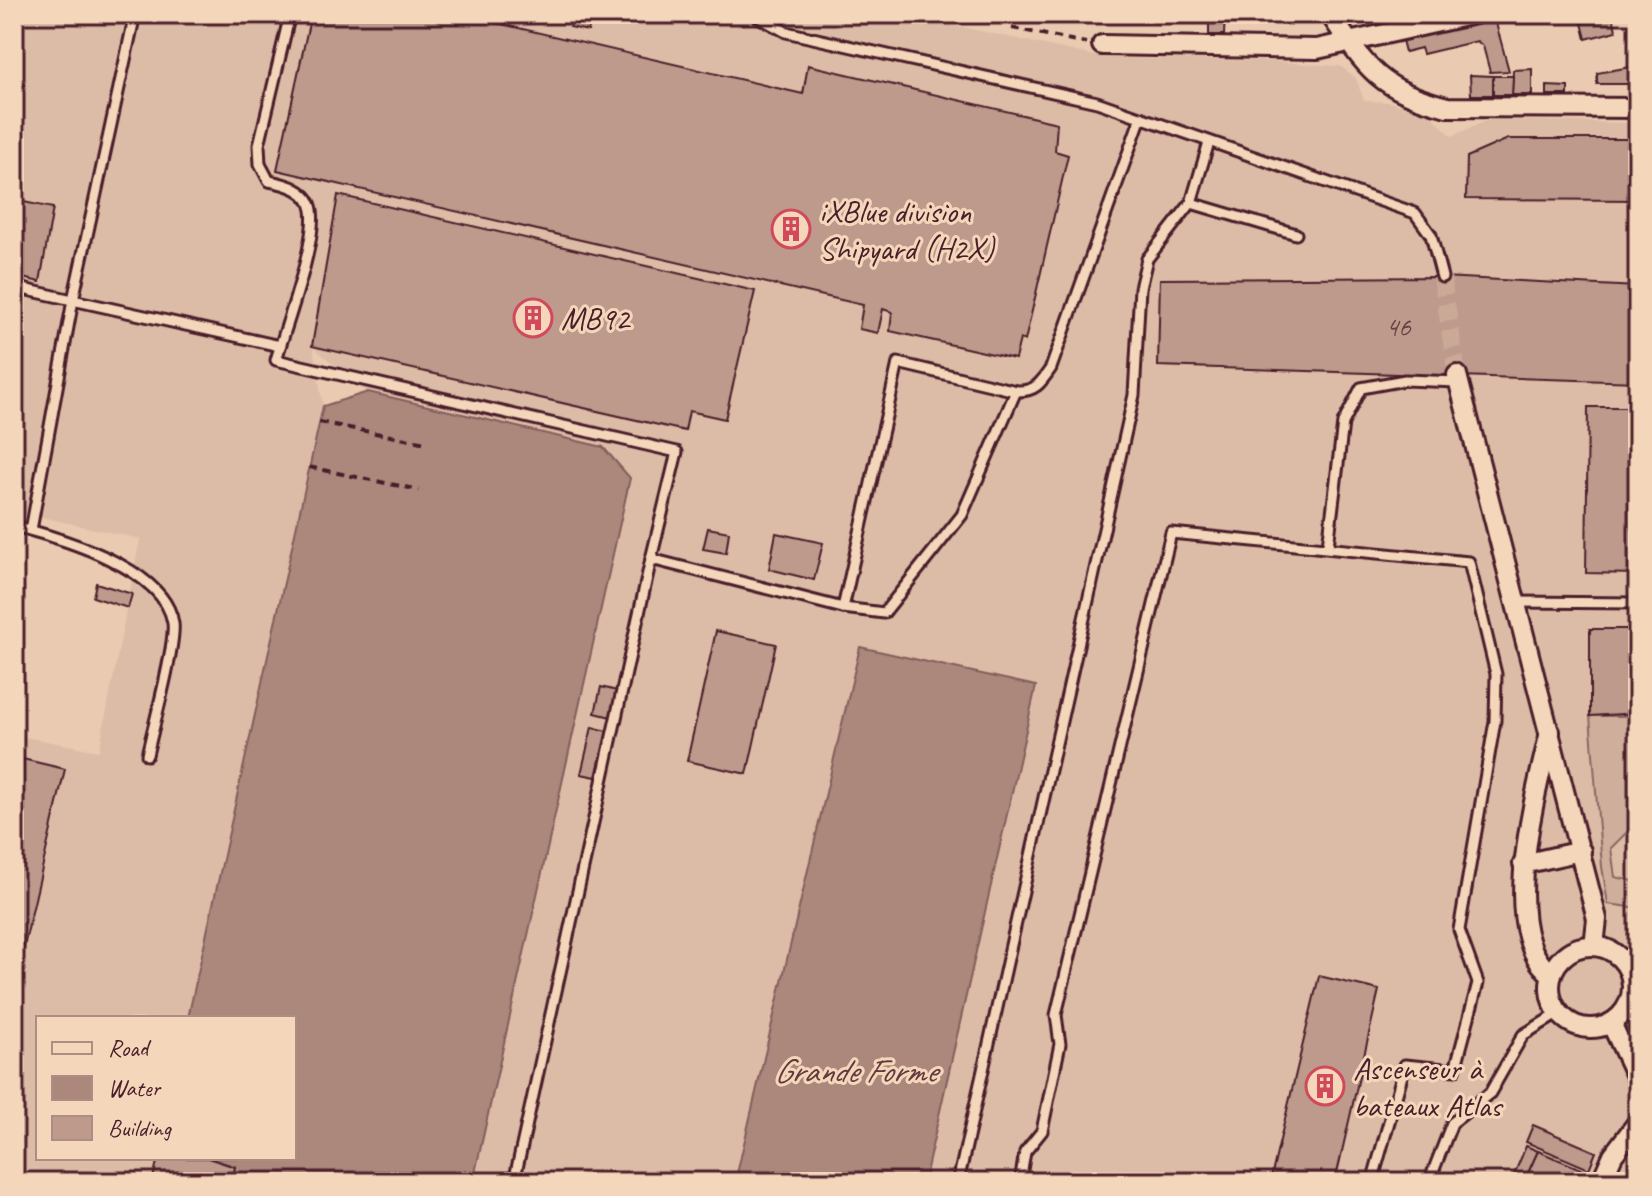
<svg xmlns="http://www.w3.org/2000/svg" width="1652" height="1196" font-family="Caveat,sans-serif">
  <rect width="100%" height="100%" fill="#eacbb1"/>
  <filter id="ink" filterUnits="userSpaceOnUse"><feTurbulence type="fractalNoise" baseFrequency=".0125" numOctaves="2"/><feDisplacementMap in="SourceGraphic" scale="16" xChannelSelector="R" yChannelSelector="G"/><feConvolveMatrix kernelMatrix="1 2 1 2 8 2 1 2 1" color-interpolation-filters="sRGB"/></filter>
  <g filter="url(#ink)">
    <!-- built -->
    <path fill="#dcbca6" d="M14,14H311L298,74L313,14H902L1105,58L1264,61L1340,66L1356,78L1364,101L1390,102L1431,115L1452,136L1488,120L1638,123V1182H451L426,443L313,347L323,406L188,1018H38V1158H158L152,1182H14V735L99,751L140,539L14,511Z"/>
    <!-- green -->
    <path fill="#cfae9b" stroke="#8c6663" stroke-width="2" d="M1590,716H1638V821L1611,848L1615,877L1638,882V908L1608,904L1602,867Z"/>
    <!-- water -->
    <g fill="#ab877c" stroke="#845d5c" stroke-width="2">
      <path d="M368,392L603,447L630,478L473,1182H232L235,1166L208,1158H294V1018H188L323,406Z"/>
      <path d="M860,647L1036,686L924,1182H735Z"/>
    </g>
    <!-- building -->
    <g fill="#bd9a8c" stroke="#4a1f2b" stroke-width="2">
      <path d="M311,14H458L803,94L808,65L1057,123L1055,151L1068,155L1025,341L1020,339L1015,359L890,331L892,312L883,309L878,333L859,329L863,305L277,170Z"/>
      <path d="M573,14H611L610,19L591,16L588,31L570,27Z"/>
      <path d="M1209,14H1225L1224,35H1209Z"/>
      <path d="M1577,14H1616L1582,23Z"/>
      <path d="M1613,15L1616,31L1586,39L1582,23Z"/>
      <path d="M1494,16L1509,71L1490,72L1483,46L1477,41L1423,54L1421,48L1405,52L1402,40Z"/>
      <path d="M1636,66L1638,84H1597V73Z"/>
      <path d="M1532,69V95H1512L1513,70Z"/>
      <path d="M1470,75L1493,76V95H1471Z"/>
      <path d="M1493,76H1513L1512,95H1493Z"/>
      <path d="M1547,86L1568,87V95H1547Z"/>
      <path d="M1508,139H1638V200L1466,199L1467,157Z"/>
      <path d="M338,195L755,291L725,419L689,411L685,431L312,346Z"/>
      <path d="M14,200L53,208L40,282L14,276Z"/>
      <path d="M1442,277L1638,287V382L1158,366L1160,279Z"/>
      <path d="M1588,407H1638V574L1586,573Z"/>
      <path d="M708,528L729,532L726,553L703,549Z"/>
      <path d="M776,533L823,543L814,580L769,569Z"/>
      <path d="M96,583L132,594L128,608L93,597Z"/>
      <path d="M1590,629H1638V713L1590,716Z"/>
      <path d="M716,631L776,644L747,774L687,761Z"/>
      <path d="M601,687L617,691L611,717L595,713Z"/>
      <path d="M592,727L607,731L596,777L581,774Z"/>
      <path d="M14,757L65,769L14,990Z"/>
      <path d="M1319,976L1379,990L1335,1182H1270Z"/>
      <path d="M1533,1125L1596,1152L1589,1169L1526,1142Z"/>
      <path d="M1526,1146L1538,1151L1524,1182H1511Z"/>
      <path d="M1538,1151L1588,1172L1584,1182H1524Z"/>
      <path d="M158,1158H208L235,1167L232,1182H152Z"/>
      <path d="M607,1171L655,1182H605Z"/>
    </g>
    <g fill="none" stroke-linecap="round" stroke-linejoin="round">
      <!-- street-tunnel -->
      <path stroke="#caa996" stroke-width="18" stroke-dasharray="18 9" stroke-linecap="butt" d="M1442,277L1457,375"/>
      <defs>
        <g id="lane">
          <path d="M290,14L259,145L260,164L269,181C286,184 309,190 312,210C317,241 286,326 276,360L677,452L651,559"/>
          <path d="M753,14L786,32L1097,102L1415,213L1431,235L1442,277"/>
          <path d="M1191,203L1296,234"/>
          <path d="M14,287L280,346"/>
          <path d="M14,526C61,538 165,568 173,623C176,645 153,728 147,755"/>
          <path d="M31,530L73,300L135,14"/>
          <path d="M1328,546L1343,423L1361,388L1405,380L1458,382"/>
          <path d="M1516,602L1638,603"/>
          <path d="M843,608L884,613L962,515L1016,391"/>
          <path d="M514,1182L651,559L843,608L898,363L1016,391C1035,392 1041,383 1051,368L1141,117"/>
          <path d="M958,1182L1134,395L1140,288L1147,259L1191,203L1209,142"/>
          <path d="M1020,1182L1025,1152L1042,1131L1060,1044L1056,1015L1171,533L1469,562L1496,674L1495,721L1459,930L1478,983L1455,1070L1405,1065L1372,1182"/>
          <path d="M1429,1182L1452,1123L1490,1093L1523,1035L1559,1013"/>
        </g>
        <g id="street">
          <path d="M1330,14C1367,70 1381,90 1447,107L1638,108"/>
          <path d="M1102,45L1317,49L1475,14"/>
          <path d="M1457,375L1597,919L1594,946"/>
          <path d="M1550,732C1537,789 1496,933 1551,974"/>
          <path d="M1523,864L1581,851"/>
          <circle cx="1591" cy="987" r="41"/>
          <path d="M1611,1023L1638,1080"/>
          <path d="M1601,1182L1613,1155L1638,1122"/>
        </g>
      </defs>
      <!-- lane casing -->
      <use href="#lane" stroke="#4a1f2b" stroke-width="15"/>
      <!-- street casing -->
      <use href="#street" stroke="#4a1f2b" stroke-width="24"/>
      <!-- path -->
      <g stroke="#4a1f2b" stroke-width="4" stroke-dasharray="8 6" stroke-linecap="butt">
        <path d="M1012,14V28L1086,43"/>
        <path d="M319,422L426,443"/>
        <path d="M309,467L419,490"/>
      </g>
      <!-- lane -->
      <use href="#lane" stroke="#f4d6ba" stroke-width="9"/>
      <!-- street -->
      <use href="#street" stroke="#f4d6ba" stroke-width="18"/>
    </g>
  </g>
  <!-- icons -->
  <defs>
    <symbol id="building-ring" viewBox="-11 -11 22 22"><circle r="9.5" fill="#f4d6ba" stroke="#d1495b" stroke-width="1.5"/><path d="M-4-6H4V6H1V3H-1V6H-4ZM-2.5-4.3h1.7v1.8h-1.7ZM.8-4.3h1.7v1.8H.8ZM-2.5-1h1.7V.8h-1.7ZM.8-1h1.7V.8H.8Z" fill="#d1495b"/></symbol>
  </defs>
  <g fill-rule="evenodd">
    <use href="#building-ring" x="769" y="207" width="44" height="44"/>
    <use href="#building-ring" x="511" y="296" width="44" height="44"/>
    <use href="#building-ring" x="1303" y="1064" width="44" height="44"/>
  </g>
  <g text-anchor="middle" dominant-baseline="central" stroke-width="6" stroke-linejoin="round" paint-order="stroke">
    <!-- number labels -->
    <g font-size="28" fill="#673e43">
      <text x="1398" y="326">46</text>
    </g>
    <!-- poi labels -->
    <g font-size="32" fill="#4a1f2b" stroke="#f4d6ba" text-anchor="start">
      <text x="819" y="211">iXBlue division<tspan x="819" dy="37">Shipyard (H2X)</tspan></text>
      <text x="561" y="318">MB92</text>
      <text x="1353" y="1068">Ascenseur à<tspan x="1353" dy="37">bateaux Atlas</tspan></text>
    </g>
    <!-- water labels -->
    <g font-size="34" font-style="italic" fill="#62393f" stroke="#f4d6ba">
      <text x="855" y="1070">Grande Forme</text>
    </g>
  </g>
  <!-- margin -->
  <rect width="1652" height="1196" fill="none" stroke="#f4d6ba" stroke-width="48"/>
  <rect x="24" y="24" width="1604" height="1148" fill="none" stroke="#4a1f2b" stroke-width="3" filter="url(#ink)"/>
  <!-- legend -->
  <rect x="36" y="1016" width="260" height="144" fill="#f4d6ba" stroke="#b08d81" stroke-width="2"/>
  <rect x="52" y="1042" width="40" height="12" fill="#f4d6ba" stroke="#b08d81" stroke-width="2"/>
  <text x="108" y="1056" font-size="24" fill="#4a1f2b">Road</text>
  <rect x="52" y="1076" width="40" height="24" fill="#ab877c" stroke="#b08d81" stroke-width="2"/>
  <text x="108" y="1096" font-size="24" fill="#4a1f2b">Water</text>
  <rect x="52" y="1116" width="40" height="24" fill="#bd9a8c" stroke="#b08d81" stroke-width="2"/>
  <text x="108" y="1136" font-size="24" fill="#4a1f2b">Building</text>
</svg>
